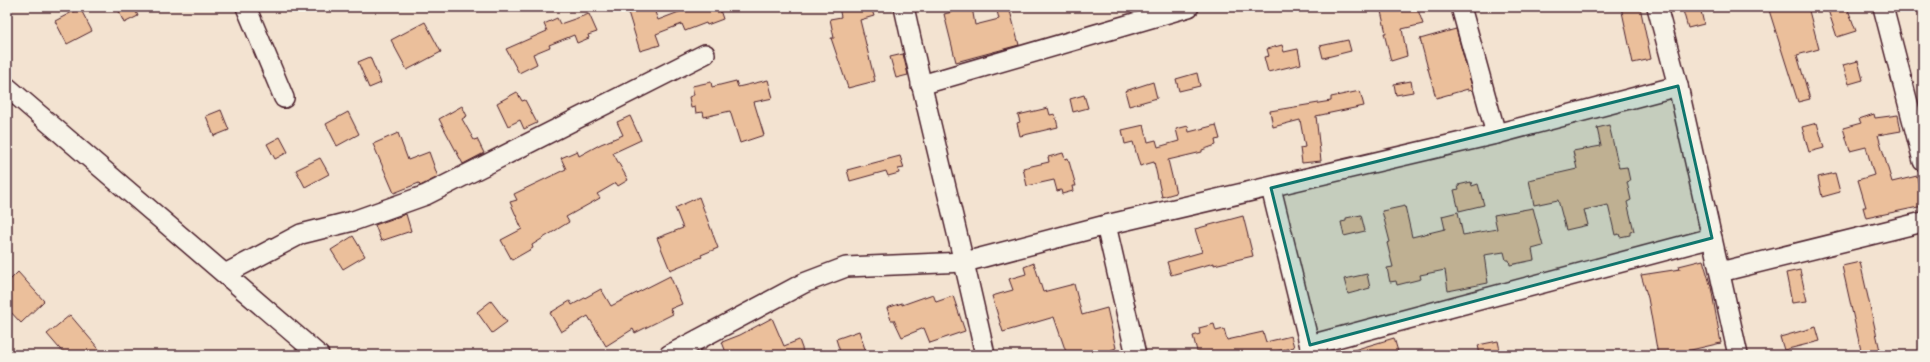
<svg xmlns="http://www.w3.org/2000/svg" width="1930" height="362" font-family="Delius,sans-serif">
  <rect width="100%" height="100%" fill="#f3e3d1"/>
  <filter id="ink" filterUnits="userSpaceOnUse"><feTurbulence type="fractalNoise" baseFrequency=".025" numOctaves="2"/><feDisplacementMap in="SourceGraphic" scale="8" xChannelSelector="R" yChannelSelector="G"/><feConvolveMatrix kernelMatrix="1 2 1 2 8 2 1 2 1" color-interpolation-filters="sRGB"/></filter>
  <g filter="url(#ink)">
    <!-- building -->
    <g fill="#ebbf9b" stroke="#4a1f2b">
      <path d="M117,7H134L138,16L124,23Z"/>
      <path d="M643,7H653L658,20L692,7H719L723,19L707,25L706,23L685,31L682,24L656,34L660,45L640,51L628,12Z"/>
      <path d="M839,7H871L874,16L860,20L875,81L848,88L831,38H834L830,19L841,17Z"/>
      <path d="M951,7H972L975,25L999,19L996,7H1009L1019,45L956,62L944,14L952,12Z"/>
      <path d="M1380,7H1417L1423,24L1402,29L1407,56L1391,61L1384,33H1386Z"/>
      <path d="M1621,7H1640L1651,59L1633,63Z"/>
      <path d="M1682,7H1700L1704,24L1688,28Z"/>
      <path d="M1768,7H1808L1819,49L1797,55L1810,99L1798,102Z"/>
      <path d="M1827,7H1847L1856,31L1837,37Z"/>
      <path d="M80,8L92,31L67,44L55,21Z"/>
      <path d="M589,14L597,32L588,35L589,38L577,43L574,35L549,45L550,47L533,54L537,64L519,73L506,49L547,31L544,24L557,18L560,24Z"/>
      <path d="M425,22L441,52L407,70L391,40Z"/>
      <path d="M1456,29L1473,90L1468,91V89L1436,98L1420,39Z"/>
      <path d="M1348,40L1351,51L1323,58L1320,46Z"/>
      <path d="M1282,45L1284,52L1298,49L1301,64L1268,72L1264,57L1269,56L1267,49Z"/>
      <path d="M903,54L908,75L896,78L890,57Z"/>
      <path d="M370,57L381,83L369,88L358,62Z"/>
      <path d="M1858,61L1863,80L1849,84L1843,65Z"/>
      <path d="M1197,73L1200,86L1179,91L1176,79Z"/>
      <path d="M768,80L773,98L754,102L764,135L740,143L730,111L704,117L703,112L696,113L695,107L691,108L689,97L694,95L692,86L711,82L712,87L736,81L738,87Z"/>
      <path d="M1411,81L1413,92L1396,95L1394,84Z"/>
      <path d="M1153,82L1157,98L1129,106L1125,91Z"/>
      <path d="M1360,91L1364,106L1316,116L1321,161L1302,163L1300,148L1305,147L1300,120L1273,127L1270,111L1331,101V97Z"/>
      <path d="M517,92L522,101L525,100L537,123L524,129L520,120L508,126L497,103Z"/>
      <path d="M1084,95L1088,108L1073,112L1070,99Z"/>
      <path d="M462,106L467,116L462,119L474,140L477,139L484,153L463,164L439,119Z"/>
      <path d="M1048,108L1050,115L1055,114L1058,127L1020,136L1017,123L1020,122L1018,115Z"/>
      <path d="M221,110L229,130L214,136L206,116Z"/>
      <path d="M348,112L359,134L337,146L326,124Z"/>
      <path d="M1874,114L1875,118L1898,115L1901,131L1878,135L1892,182L1917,176L1921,195L1923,194V206L1866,218L1863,207H1866L1858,180L1874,175L1866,147L1850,151L1843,128L1861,123L1859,119Z"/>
      <path d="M630,116L641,140L613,153L628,180L618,186L616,183L597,194L600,198L566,217L569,222L532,245L533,248L512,260L501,240L522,229L510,202L517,200L514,194L566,169L561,158L577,151L579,156L601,144L623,135L617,122Z"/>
      <path d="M1817,123L1824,148L1809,152L1802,127Z"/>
      <path d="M1144,125L1148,142L1156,140L1158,147L1179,141L1176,129L1188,126L1189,132L1216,125L1220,139L1215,140L1216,145L1202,150V152L1168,160L1176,193L1162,197L1154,162L1140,166L1133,142L1125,144L1122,130Z"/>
      <path d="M1609,125L1619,168L1627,167L1630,181L1627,182L1631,200L1627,202L1634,231L1630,232V235L1620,237L1619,234L1615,235L1608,205L1584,210L1588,225L1566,230L1558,200L1534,205L1529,180L1577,169L1573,151L1601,146L1597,128Z"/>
      <path d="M398,133L408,160L429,152L438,177L420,186L419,183L394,193L373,144Z"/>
      <path d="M280,137L288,152L275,159L267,144Z"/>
      <path d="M1063,153L1065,159L1068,158L1076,186H1072L1073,191L1062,194L1061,190L1057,191L1054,180L1027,186L1023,168L1049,162L1048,157Z"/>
      <path d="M900,156L904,168L898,169L899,173L888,176L886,171L850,181L847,170Z"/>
      <path d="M320,158L329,174L305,187L296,170Z"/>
      <path d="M1835,173L1840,192L1822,197L1818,177Z"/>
      <path d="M1471,182L1472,186L1478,184L1484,205L1459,211L1454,190L1459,189L1458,185Z"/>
      <path d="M699,197L718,248L701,255L702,257L670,270L657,238L683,228L675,208Z"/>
      <path d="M1405,206L1412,237L1445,229L1442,216L1458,212L1463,235L1497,229L1494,215L1533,208L1543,246L1532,249L1534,260L1510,265L1509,260H1506L1504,252L1484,255L1488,283L1448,291L1445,270L1420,275L1421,279L1397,285L1396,281L1390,282L1387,268L1393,267L1387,243L1390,242L1382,211Z"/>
      <path d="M406,214L411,231L381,241L375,225Z"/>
      <path d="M1361,215L1365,231L1344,236L1341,222L1346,221V218Z"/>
      <path d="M1243,216L1253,256L1214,265V263L1171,275L1167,262L1202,252L1195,229Z"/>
      <path d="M353,236L365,256L343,269L331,250Z"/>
      <path d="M1703,260L1711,287L1721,343L1678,353L1658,355L1648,298L1641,275L1680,269L1679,266Z"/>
      <path d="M1860,262L1881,355H1862L1842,266Z"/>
      <path d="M1034,263L1043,292L1074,284L1082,315L1107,308L1116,348L1111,350L1113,355H1067L1054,317L1003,332L992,296L1013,290L1009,279L1026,274L1024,267Z"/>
      <path d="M1800,270L1807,301L1792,303L1786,273Z"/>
      <path d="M18,272L44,301L21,323L7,308V283Z"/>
      <path d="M1367,274L1370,288L1348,294L1344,279Z"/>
      <path d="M670,276L682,304L670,309L673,314L635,333L633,329L606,346L588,316L561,332L550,313L570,301L572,305L601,289L611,306Z"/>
      <path d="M933,294L936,302L953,296L965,331L930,343L924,328L902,337L894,320H891L887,308L902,303V305Z"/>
      <path d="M491,301L507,322L492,333L477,312Z"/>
      <path d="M70,315L104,355H65L47,334Z"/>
      <path d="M772,318L784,346L799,340L803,351L792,355H727L722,342L740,335Z"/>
      <path d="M1214,324L1216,331L1224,329L1227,340L1263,332L1266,342L1291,336L1294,347L1262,355H1198L1193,336L1200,334L1199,328Z"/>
      <path d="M1816,327L1820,341L1784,350L1780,337Z"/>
      <path d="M859,331L867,355H841L836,339Z"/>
      <path d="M1394,338L1399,355H1347V352Z"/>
      <path d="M1498,341L1501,355H1480L1478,345Z"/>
    </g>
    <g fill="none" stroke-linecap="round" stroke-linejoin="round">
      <defs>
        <g id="minor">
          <path d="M246,7L284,98"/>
          <path d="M904,7C929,123 960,239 985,355"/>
          <path d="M1461,7L1496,134"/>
          <path d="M1657,7L1678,86L1738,355"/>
          <path d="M1883,7L1923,161"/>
          <path d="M921,85L1189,7"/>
          <path d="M7,87L319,355"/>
          <path d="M1271,188L1312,355"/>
          <path d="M1106,225L1136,355"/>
          <path d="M1720,272L1923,222"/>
          <path d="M225,274L301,234L353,221L426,195L705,54"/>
          <path d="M1310,345L1712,238"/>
          <path d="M669,355L804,283L846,267L965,262L1106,225L1496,134L1678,86"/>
        </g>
      </defs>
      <!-- minor casing -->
      <use href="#minor" stroke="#4a1f2b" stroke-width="22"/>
      <!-- minor -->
      <use href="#minor" stroke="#f7f3e8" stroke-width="19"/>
    </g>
  </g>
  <!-- marked area -->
  <path fill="#0f766e" fill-opacity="0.2" stroke="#0f766e" stroke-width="3" stroke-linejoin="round" d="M1678,86L1712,238L1310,345L1271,188Z"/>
  <!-- margin -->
  <rect width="1930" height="362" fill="none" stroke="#f7f3e8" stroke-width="24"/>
  <rect x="12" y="12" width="1906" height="338" fill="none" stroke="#4a1f2b" stroke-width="1.5" filter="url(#ink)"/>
</svg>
